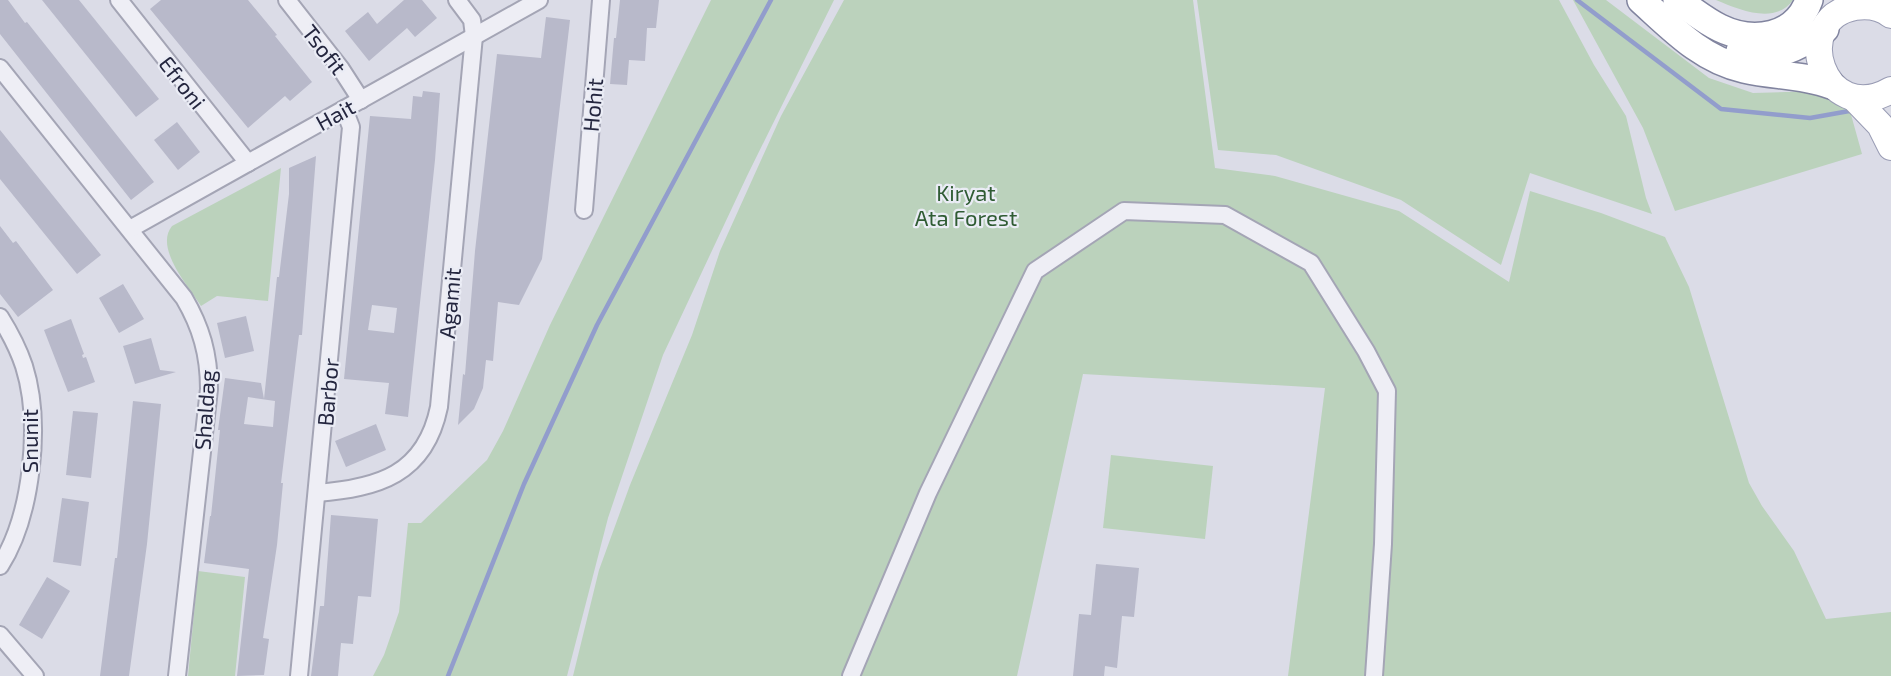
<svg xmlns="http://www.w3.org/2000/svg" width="1891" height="676" font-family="'Exo 2',sans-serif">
  <rect width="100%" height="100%" fill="#dbdce7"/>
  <!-- green -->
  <g fill="#bbd2bc">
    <path d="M711,0H834L747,176L663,355L608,518L567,676H373L384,655L399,612L408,523H421L487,460L503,431L550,325Z"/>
    <path d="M844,0H1193L1215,168L1275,176L1399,211L1509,282L1530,191L1601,213L1665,237L1689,287L1749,483L1762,506L1794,551L1826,619L1891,612V676H1288L1325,388L1083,374L1017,676H573L599,570L630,485L692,335L720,251L781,116Z"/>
    <path d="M1197,0H1559L1594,65L1626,116L1646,198L1652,214L1530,173L1501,265L1401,200L1276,155L1218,150Z"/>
    <path d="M1573,0H1606L1709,78L1753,93L1821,91L1850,111L1862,154L1675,211L1643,128Z"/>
    <path d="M1716,0H1793C1775,25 1740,10 1716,0Z"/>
    <path d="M281,168L268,301L217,296L201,306C189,287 154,248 172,226Z"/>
    <path d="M1111,455L1213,466L1205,539L1103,528Z"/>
    <path d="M198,571L245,577L235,676H188Z"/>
  </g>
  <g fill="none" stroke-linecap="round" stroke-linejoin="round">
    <!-- stream -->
    <g stroke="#929dcc" stroke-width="4.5">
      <path d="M1577,0L1721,109L1810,118L1855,110"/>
      <path d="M448,676L524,484L597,325L771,0"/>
    </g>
  </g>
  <!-- building -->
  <g fill="#b8b9ca" fill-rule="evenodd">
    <path d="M0,0H8L25,23L27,22L154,182L131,200L0,34Z"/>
    <path d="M42,0H79L159,99L136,117Z"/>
    <path d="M161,0H248L277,35L275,36L312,82L290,101L285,96L248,128L150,9Z"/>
    <path d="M404,0H422L437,18L415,37L407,28L369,61L345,31L368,12L377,24Z"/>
    <path d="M620,0H659L656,28H647L645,61L629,60L627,85L610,84L614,38H616Z"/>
    <path d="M546,17L570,20L542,259L519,305L498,302L493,361L486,360L483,388L474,409L458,425L463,374L465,375L475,251L497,54L541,58Z"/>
    <path d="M423,91L440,93L435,160L408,417L385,414L389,383L344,379L370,116L411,119L413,96L422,97ZM372,305L397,308L394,333L368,330Z"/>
    <path d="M177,122L200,152L178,170L154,140Z"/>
    <path d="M0,130L101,255L77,274L0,179Z"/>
    <path d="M316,156L302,335H299L281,483H283L277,545L263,638L269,639L264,675L237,676L249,569L204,563L210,516H211L220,430H218L225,378L261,383L264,399L277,277H279L289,194V168ZM248,397L275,401L273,427L244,424Z"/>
    <path d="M0,226L13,243L16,241L53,290L18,317L0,294Z"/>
    <path d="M123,284L144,319L119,333L99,298Z"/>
    <path d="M246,316L254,351L225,358L217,323Z"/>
    <path d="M71,319L84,354L82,355L83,358L86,357L95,382L68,392L44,330Z"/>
    <path d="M151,338L160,370L176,372L135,384L123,346Z"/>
    <path d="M133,401L161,404L147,544L129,676H100L115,558H117Z"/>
    <path d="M73,411L98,413L91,478L66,475Z"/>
    <path d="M376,424L386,450L346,467L335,441Z"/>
    <path d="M62,498L89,502L81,566L53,562Z"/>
    <path d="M331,515L378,519L371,597L358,596L353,644L341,643L338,676H311L320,606H324Z"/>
    <path d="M1096,564L1139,568L1134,617L1122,616L1117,668L1105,666L1104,676H1073L1079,614L1091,615Z"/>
    <path d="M47,577L70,591L42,639L19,625Z"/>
  </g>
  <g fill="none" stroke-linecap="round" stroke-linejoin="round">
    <defs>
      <g id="minor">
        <path d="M119,0L248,163"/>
        <path d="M287,0L341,69L361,100"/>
        <path d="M0,68L184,298C201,327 209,354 209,389L177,676"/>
        <path d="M584,210L601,0"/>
        <path d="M130,229L539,0"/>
        <path d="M0,317C10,333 18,348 24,366C42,423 32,516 0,566"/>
        <path d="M317,493C378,488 425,475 439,407L474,36L472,20L457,0"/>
        <path d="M0,635L35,676"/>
        <path d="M299,676L351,127L344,109"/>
        <path d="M851,676L928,493L1035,271L1124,211L1225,215L1311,263L1366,351L1387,391L1383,544L1374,676"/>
      </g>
      <g id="primary">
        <path d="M1891,15C1881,7 1868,5 1855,7C1788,19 1823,129 1891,90"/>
        <path d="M1854,98L1880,125L1891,147"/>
      </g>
      <g id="trunk">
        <path d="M1641,0C1672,28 1702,60 1744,69C1774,76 1800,74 1831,85"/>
        <path d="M1677,0C1691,9 1705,21 1720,28C1753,44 1796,38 1809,0"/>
        <path d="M1740,51C1773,61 1798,48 1825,29"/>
      </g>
    </defs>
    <!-- minor casing -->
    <use href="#minor" stroke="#a4a5b5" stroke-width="20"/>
    <!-- primary casing -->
    <use href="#primary" stroke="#999cb4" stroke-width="28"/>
    <!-- trunk casing -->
    <use href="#trunk" stroke="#81849f" stroke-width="30"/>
    <!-- minor -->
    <use href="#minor" stroke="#eeeef5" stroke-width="16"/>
    <!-- primary -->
    <use href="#primary" stroke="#fff" stroke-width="26"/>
    <!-- trunk -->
    <use href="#trunk" stroke="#fff" stroke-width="27"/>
  </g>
  <g text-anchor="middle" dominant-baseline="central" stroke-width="4.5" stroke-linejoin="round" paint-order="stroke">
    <!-- street labels -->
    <g font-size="22" fill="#24263f" stroke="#eaecf5">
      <text transform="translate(325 49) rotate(52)">Tsofit</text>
      <text transform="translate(183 82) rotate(52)">Efroni</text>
      <text transform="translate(592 105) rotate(-85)">Hohit</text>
      <text transform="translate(335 114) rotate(-29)">Hait</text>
      <text transform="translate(449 303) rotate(-85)">Agamit</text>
      <text transform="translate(327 392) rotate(-85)">Barbor</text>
      <text transform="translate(204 410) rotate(-86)">Shaldag</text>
      <text transform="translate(29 441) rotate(-90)">Snunit</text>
    </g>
    <!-- park labels -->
    <g font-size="22" fill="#305c34" stroke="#eaecf5">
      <text x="966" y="192">Kiryat<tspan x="966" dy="25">Ata Forest</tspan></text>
    </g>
  </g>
</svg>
